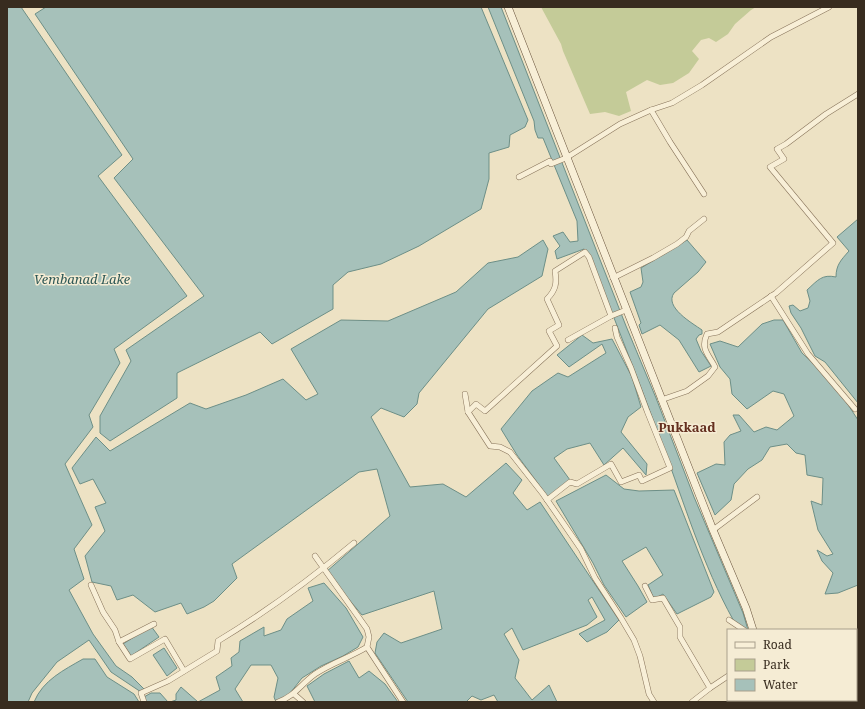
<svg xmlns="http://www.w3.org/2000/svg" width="865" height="709" font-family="'Noto Serif',serif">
  <rect width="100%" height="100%" fill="#ede2c4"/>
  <!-- green -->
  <g fill="#c4cb98">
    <path d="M541,7H756L751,10L735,24L728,34L716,42L709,38L701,40L692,51L699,59L689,73L673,83L660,85L647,80L626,92L631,111L619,116L605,112L590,114L563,51L561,44Z"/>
    <path d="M858,655V702H857L856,656Z"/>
  </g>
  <!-- water -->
  <g fill="#a6c1ba" stroke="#6d8f87">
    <path d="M7,7H21L122,155L98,176L187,296L114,349L120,363L89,415L93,427L65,464L92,525L74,549L84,579L69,590L93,634L116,666L132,677L144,689L141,692L111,672L89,640L57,662L32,693L28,702H7Z"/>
    <path d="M46,7H481L528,120L525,127L510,135L509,147L489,153V179L481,209L419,246L381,264L348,272L333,285V309L272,344L260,332L177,373V398L110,441L100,433V416L131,361L126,350L204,296L114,178L133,159L35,14Z"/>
    <path d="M488,7H501L626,326L656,398L694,497L743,613L748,630H739C707,576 688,515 667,457C642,389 615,321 589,253L584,249L557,259L555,251L560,246L553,236L563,232L570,242L578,241L577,221L543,138H538L535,130L534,121Z"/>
    <path d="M858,219V403L825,362L815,356L801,328L791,313L789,306L793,305L800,311L808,308L810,301L807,290C818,280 822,274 836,277C836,265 841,260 849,251L837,237Z"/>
    <path d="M543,240L548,249L542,276L488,309L419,393L417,404L404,417L381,408L371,417L410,487L443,484L466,497L506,463L522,480L513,493L527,510L540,502L619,620L607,632L587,642L579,634L605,620L592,597L588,600L597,617L587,625L523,650L512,628L504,634L519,660L515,678L532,700L549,685L557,702H498L494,695L481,700L472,696L466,702H408L375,653L377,642L384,633L401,643L442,629L434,591L362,615L326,572L390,516L377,469L359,472L232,564L237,578L214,601L204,607L187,614L181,603L155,612L133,595L117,600L111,586L92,582L85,556L105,531L95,507L106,503L93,479L80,484L72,468L96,437L110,451L190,403L206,409L246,395L283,379L306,400L318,394L291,349L341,320L388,321L456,292L488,263L518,257Z"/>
    <path d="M687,240L706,262L698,272L674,293C664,307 692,323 702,330V334L699,335L696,339L701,351L711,366L699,372L679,340L660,325L642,334L639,325L641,323L630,292L641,287L643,282L641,268Z"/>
    <path d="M774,320H783L802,353L817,367L843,397L858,420V585L838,593L825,594L833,573L822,561L817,550L827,556L833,554L818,530L811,501L822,505L823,478L807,475L805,455L796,453L787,444L770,447L762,460L748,469L734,484L731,500L715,515L697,473L716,464L725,465L724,442L730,435L741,431L733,415H739L754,432L766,427L777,430L794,416L784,394L773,391L747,409L732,394L730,379L720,367L710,344L720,341L738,347L762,324Z"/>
    <path d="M582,335L593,343L612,339L632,377L641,407L628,417L621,432L647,464L646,475L623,448L604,465L590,443L567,449L554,458L570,480L548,497L517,455L501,429L532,391L558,373L568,377L606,353L602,344L569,367L557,355Z"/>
    <path d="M606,475L624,489L639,491L674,490L714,592L711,597L677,614L663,594L654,599L648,585L663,575L646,547L622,561L638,586L647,602L626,617L604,585L593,563L556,501Z"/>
    <path d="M324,583L346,608L363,637L358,647L343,656L321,666L302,678L287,697L276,702L274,697L278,678L271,665H251L235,689L243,702H170L176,700V694L181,687L198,702L220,690L216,677L232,666L231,658L239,652L240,641L264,627V636L281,630L287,619L313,601L308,588Z"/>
    <path d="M151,626L159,637L131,656L123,644Z"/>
    <path d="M164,648L177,668L167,676L153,655Z"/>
    <path d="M83,659H95L107,677L134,694L139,702H34C43,680 64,670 83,659Z"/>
    <path d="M349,661L359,678L369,671L385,684L398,702H315L307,686L324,674Z"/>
    <path d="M151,693H160L168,702H146L144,697Z"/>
  </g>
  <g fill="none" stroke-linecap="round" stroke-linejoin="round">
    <defs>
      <g id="street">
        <path d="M651,110L670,142L704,194"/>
        <path d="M519,177L550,161L551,164L566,158L620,124L651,110L672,103L702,85L771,37L829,7"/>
        <path d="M613,278L653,258L677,244L686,237L689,231L704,219"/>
        <path d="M771,296L808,354L855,409"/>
        <path d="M611,316L589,257L585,252L555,271C557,283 556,290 547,299L559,325L549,331L557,346L485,411L476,404L468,412L490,446L500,447L510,452L543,494L581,549L595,578L621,618L634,640L640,656L649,694L654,702"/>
        <path d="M568,340L611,316L626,310"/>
        <path d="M465,394L468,412"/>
        <path d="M661,400L687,391L708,376L715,367C709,355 700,349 707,334L718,332L776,293L833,243L770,167L784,159L777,149L786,144L826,114L858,94"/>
        <path d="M547,500L570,482L577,484L611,464L621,482L639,475L642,481L670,468L647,411L631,368L617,337L615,328"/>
        <path d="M713,530L757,497"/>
        <path d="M315,556L367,629L369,637L367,647L403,702"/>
        <path d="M91,585L103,612L115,630L119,642"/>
        <path d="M645,586L652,600L663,598L680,627V637L710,688L728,676"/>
        <path d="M729,620L744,630"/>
        <path d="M154,624L119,642L130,659L165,639L184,671"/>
        <path d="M294,694L303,702"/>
        <path d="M144,702L141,693L168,681L217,651L218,641C266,612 311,579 354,543"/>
        <path d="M278,702C295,696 301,684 315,674C331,663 351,657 367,647"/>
        <path d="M692,702L710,688"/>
      </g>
      <g id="secondary">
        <path d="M508,7L713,530L746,608L753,630"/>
        <path d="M774,700L775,702"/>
      </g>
    </defs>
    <!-- street casing -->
    <use href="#street" stroke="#88745b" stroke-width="6"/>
    <!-- secondary casing -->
    <use href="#secondary" stroke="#6a553e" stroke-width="8"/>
    <!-- street -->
    <use href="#street" stroke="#f8efd7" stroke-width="5"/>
    <!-- secondary -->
    <use href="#secondary" stroke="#f8efd7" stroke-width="7"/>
  </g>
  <g text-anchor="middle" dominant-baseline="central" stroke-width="3" stroke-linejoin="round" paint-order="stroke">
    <!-- water labels -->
    <g font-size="13" font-style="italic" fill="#2e5856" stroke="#f5ecd4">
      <text x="82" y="279">Vembanad Lake</text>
    </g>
    <!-- neighbourhood labels -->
    <g font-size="13" font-weight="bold" fill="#642f1f" stroke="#f5ecd4">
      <text x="687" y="427">Pukkaad</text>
    </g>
  </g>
  <!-- border -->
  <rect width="865" height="709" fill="none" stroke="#382c1f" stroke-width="16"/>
  <!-- legend -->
  <rect x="727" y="629" width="130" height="72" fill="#f5ecd4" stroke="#a99f8c"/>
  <rect x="735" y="642" width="20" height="6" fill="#f8efd7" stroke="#a99f8c"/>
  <text x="763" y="649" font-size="12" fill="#382c1f">Road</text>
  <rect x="735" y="659" width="20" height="12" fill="#c4cb98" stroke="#a99f8c"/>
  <text x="763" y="669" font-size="12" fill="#382c1f">Park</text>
  <rect x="735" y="679" width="20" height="12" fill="#a6c1ba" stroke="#a99f8c"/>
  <text x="763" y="689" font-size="12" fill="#382c1f">Water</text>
</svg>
